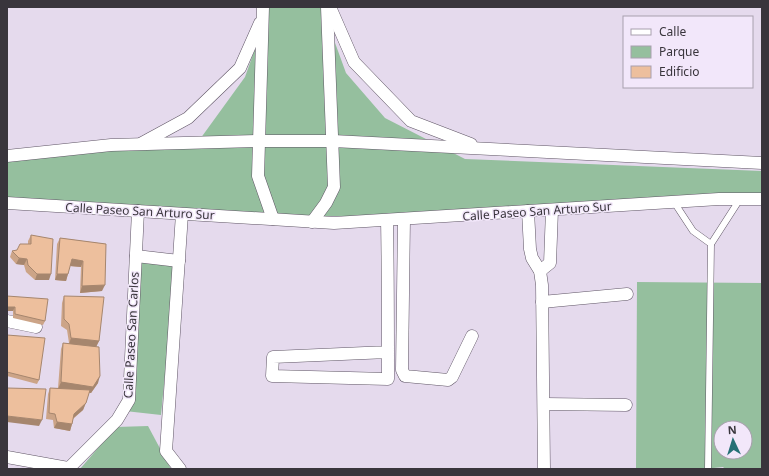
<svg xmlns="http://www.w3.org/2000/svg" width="769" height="476" font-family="'Noto Sans',sans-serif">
  <rect width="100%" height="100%" fill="#e5daed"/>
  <!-- green -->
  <g fill="#95bf9e" fill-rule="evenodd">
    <path d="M267,7H322L346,73L385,118L465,159L762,171V197L385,216H310L7,201V160L140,148L195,146L245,77L267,15Z"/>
    <path d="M138,258L176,262L161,415L125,411Z"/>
    <path d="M637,282L762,283V469H725L723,467L703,469H636ZM721,428H745V452H721Z"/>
    <path d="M148,426L171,469H80L116,427Z"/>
  </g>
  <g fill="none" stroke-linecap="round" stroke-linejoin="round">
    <defs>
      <g id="service">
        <path d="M674,202L693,231L711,244L740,199"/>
        <path d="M708,469L711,244"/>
      </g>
      <g id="minor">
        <path d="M263,7L258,176L273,219"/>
        <path d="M330,7L354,62L411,121L471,144"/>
        <path d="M142,143L188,118L240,68L260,23"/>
        <path d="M7,156L111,145L259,141H333L762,163"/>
        <path d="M7,203L334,223L719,199H762"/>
        <path d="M528,211L530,249L532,258L540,271L542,285L544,469"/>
        <path d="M404,219L402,370L405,376L448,380L452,377L472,336"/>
        <path d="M387,220C388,273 388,326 388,379L272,376L273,357L388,352"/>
        <path d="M312,222L326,203L334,187L327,7"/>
        <path d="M136,256L179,261"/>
        <path d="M540,271L550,263L552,210"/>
        <path d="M542,302L627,294"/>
        <path d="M7,321L36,327"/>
        <path d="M545,404L626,405"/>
        <path d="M7,457L68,468"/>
        <path d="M68,469L117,420L129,400L138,211"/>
        <path d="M180,469L166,451L182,214"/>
      </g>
    </defs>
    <!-- service casing -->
    <use href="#service" stroke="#5f5565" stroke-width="7"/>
    <!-- minor casing -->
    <use href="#minor" stroke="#5f5565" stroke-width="13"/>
    <!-- service -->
    <use href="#service" stroke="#fff" stroke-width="6"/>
    <!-- minor -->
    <use href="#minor" stroke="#fff" stroke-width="12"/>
  </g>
  <!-- wall -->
  <g fill="#cca487">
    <path d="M31,235L49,280H35L26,272L24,265L16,264L10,257L12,251L17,250L28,244V241Z"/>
    <path d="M60,238L106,244L102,291L80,293L81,267L70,266L66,281L55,280L57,244Z"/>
    <path d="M7,296L45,321L43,325L13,318V311Z"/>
    <path d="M64,296L99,341L96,347L98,383L91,393H89L83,410L73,419L72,424L70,431L54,428L53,420L46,419L48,394L50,388H58L61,349L63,343H69L67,330L61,326L62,303Z"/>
    <path d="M7,335L39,380L37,384L7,376Z"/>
  </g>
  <!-- shaded-wall -->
  <g fill="#a6866e">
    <path d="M19,258L27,259L24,265L16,264Z"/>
    <path d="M72,259L83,261L81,267L70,266Z"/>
    <path d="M37,274H51L49,280H35Z"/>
    <path d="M57,274H68L66,281L55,280Z"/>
    <path d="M105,285L102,291L80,293L82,286Z"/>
    <path d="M7,307H15L13,311H7Z"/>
    <path d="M71,338L99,341L96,347L69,344Z"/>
    <path d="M100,376L98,383L91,393L58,389L61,382Z"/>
    <path d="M86,403L83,410L71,420L74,414Z"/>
    <path d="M7,416L42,420L39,426L7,422Z"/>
    <path d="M57,422L72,424L70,431L54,428Z"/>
  </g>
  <!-- building -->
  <g fill="#edbf9d" stroke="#a6866e">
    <path d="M31,235L53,239L51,274H37L28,265L27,259L19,258L12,251L17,250L20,244H31Z"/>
    <path d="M60,238L106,244L105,285L82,286L83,261L72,259L68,274H57Z"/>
    <path d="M7,296L48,299L45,321L15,314V307H7Z"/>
    <path d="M64,296L104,297L99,341L71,338L69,324L64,319Z"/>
    <path d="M7,335L45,338L39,380L7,372Z"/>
    <path d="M63,343L99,347L100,376L93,387L61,382Z"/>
    <path d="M7,388L46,389L42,420L7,416Z"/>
    <path d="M50,388L90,390L86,403L74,414L72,424L57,422L55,414L49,413Z"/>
  </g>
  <g text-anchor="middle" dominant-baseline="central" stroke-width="3" stroke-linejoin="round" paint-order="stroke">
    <!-- street labels -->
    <g font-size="12" fill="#39353c" stroke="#f2e7fa">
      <text transform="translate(140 211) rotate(3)">Calle Paseo San Arturo Sur</text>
      <text transform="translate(537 211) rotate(-4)">Calle Paseo San Arturo Sur</text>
      <text transform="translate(131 335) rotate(-87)">Calle Paseo San Carlos</text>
    </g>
  </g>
  <!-- border -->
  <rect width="769" height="476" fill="none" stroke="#39353c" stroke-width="16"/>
  <!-- legend -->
  <rect x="623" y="16" width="130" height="72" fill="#f2e7fa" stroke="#a8a0ae"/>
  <rect x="631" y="29" width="20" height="6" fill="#ffffff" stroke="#a8a0ae"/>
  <text x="659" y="36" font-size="12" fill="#39353c">Calle</text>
  <rect x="631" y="46" width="20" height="12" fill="#95bf9e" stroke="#a8a0ae"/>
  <text x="659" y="56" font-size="12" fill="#39353c">Parque</text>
  <rect x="631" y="66" width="20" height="12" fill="#edbf9d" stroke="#a8a0ae"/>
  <text x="659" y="76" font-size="12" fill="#39353c">Edificio</text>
  <!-- north arrow -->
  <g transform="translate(733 440) rotate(356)"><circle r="19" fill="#f2e7fa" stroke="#a8a0ae"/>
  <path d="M0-3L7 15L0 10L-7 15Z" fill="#267076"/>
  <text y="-6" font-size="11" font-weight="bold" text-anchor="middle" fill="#39353c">N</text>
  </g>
</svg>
